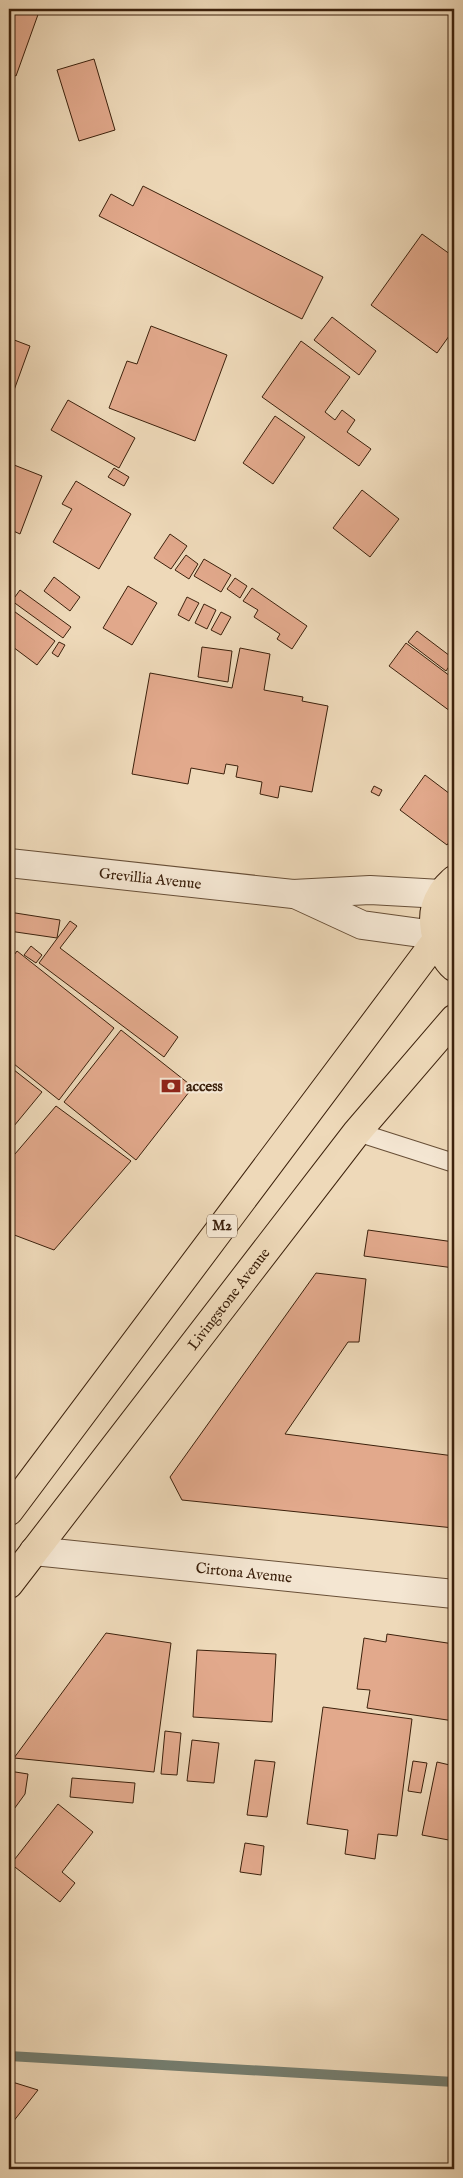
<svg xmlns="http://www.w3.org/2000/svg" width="463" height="2178" font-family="'IM FELL English',serif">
  <rect width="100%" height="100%" fill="#eed9b9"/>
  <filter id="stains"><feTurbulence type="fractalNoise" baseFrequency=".004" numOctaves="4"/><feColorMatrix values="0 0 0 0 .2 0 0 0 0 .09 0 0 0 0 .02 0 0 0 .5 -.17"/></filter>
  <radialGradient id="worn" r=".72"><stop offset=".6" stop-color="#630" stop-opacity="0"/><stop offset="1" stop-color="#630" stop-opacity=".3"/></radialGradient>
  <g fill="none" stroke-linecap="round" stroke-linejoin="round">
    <!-- stream -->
    <path stroke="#747d6f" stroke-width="10" d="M9,2056L454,2082"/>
  </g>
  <!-- building -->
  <g fill="#e2a98c" stroke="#3c210c">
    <path d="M9,9H40L16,76L9,73Z"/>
    <path d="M94,59L115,130L79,141L57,70Z"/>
    <path d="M143,186L323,277L302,319L99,216L111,194L133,206Z"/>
    <path d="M422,234L454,257V329L437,353L371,305Z"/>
    <path d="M332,317L376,351L359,375L314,340Z"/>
    <path d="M151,326L227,355L195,441L109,408L127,361L137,364Z"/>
    <path d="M9,338L30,346L13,393L9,391Z"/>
    <path d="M301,341L350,377L325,412L335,420L342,410L355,420L347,432L371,449L359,466L262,397Z"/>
    <path d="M68,400L135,438L119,468L51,430Z"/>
    <path d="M275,416L305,437L273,484L243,463Z"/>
    <path d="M9,463L42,476L20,534L9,529Z"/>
    <path d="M114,468L129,477L124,486L108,477Z"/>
    <path d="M76,481L131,514L99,569L53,542L72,509L62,504Z"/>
    <path d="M362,490L399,519L370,557L333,528Z"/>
    <path d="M170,534L187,546L171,569L154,558Z"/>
    <path d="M186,555L198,564L189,579L175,570Z"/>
    <path d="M204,559L231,575L221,592L194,576Z"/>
    <path d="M54,577L80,597L70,611L44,591Z"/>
    <path d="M235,578L247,586L240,598L227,589Z"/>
    <path d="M128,586L157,603L132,645L103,628Z"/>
    <path d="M252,588L307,626L292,649L277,639L280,634L254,617L258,610L243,601Z"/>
    <path d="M20,590L71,627L63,638L12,601Z"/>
    <path d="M187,597L199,603L189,621L178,615Z"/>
    <path d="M204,604L216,610L207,629L195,623Z"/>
    <path d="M11,609L55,641L37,665L9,644V613Z"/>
    <path d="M221,612L231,617L221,635L211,630Z"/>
    <path d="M417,631L454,659L446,671L408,642Z"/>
    <path d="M59,642L65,645L58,657L52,653Z"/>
    <path d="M406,643L454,679V714L389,666Z"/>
    <path d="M202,647L232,651L228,682L198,677Z"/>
    <path d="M240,648L270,654L264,690L303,697L302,701L328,706L312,792L280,786L278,798L260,794L262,782L236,777L238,766L226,764L224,774L191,768L188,784L132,774L150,673L232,688Z"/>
    <path d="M425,775L454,797V835L447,845L400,810Z"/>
    <path d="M374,786L382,790L379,796L371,792Z"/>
    <path d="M9,912L60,920L57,938L9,931Z"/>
    <path d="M70,921L77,926L60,948L178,1037L164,1057L39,963Z"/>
    <path d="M31,946L42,955L36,963L24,955Z"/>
    <path d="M17,951L114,1028L59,1100L9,1060V962Z"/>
    <path d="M121,1030L193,1087L136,1160L64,1102Z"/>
    <path d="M9,1066L42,1092L9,1132Z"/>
    <path d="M56,1106L131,1161L54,1250L9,1233V1161Z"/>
    <path d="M368,1230L454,1242V1268L364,1256Z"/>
    <path d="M316,1273L366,1279L359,1342H348L285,1434L454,1456V1528L182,1500L170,1477Z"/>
    <path d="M106,1633L171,1643L154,1772L14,1758Z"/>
    <path d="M387,1634L454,1644V1721L367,1708L370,1690L357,1689L364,1638L386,1642Z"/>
    <path d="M197,1650L276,1654L272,1722L193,1717Z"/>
    <path d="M323,1707L412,1719L397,1836L378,1834L375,1859L345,1854L348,1830L307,1824Z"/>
    <path d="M165,1731L181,1733L177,1775L161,1774Z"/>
    <path d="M192,1740L219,1743L214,1783L187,1781Z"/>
    <path d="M255,1760L275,1762L267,1817L247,1815Z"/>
    <path d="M413,1761L427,1763L421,1793L408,1791Z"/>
    <path d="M437,1762L454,1766V1841L422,1835Z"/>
    <path d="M9,1771L28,1774L25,1794L9,1816Z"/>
    <path d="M72,1778L135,1783L133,1803L70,1797Z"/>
    <path d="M58,1804L93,1832L62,1872L75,1883L60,1902L11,1864Z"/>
    <path d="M245,1843L264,1846L261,1875L240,1872Z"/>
    <path d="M9,2081L38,2090L9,2127Z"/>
  </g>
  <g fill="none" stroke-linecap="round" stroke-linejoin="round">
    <defs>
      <path id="service" d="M357,1132L454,1163"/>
      <g id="minor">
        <path id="s1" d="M9,863L293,894L370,890L441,894"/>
        <path d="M297,895L362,925L435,935"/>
        <path id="s2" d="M34,1551L454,1594"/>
      </g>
      <g id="trunk">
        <path d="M454,880C450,884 444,889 441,895C430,912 433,935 443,952C446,958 449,963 454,967"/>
        <path d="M9,1511L436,941"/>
        <path id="s3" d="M9,1584L357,1132L454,1019"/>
      </g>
    </defs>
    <!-- service casing -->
    <use href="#service" stroke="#684f37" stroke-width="20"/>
    <!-- minor casing -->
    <use href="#minor" stroke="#684f37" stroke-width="30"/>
    <!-- trunk casing -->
    <use href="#trunk" stroke="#3c210c" stroke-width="30"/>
    <!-- service -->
    <use href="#service" stroke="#f4e6d2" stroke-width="18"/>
    <!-- minor -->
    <use href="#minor" stroke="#f4e6d2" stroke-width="28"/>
    <!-- trunk -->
    <use href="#trunk" stroke="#eed9b9" stroke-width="28"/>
  </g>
  <!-- icons -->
  <defs>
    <symbol id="bank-bare" viewBox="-9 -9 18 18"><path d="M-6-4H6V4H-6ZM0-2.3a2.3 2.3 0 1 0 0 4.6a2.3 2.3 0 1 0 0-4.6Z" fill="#8f2418" stroke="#f4e6d2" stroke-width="2.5" paint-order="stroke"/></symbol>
  </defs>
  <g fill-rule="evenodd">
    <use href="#bank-bare" x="157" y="1072" width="28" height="28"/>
  </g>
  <g text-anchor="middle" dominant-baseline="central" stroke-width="4.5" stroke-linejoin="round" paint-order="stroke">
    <!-- shield labels -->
    <rect fill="#f4e6d2" stroke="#735c47" stroke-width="1" x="207" y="1214.5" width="30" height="23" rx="4"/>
    <g font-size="14" font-weight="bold" fill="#3c210c">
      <text x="222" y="1226">M2</text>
    </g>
    <!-- street labels -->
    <g font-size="15" fill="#3c210c" stroke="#f4e6d2">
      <text stroke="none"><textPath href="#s1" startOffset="142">Grevillia Avenue</textPath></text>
      <text stroke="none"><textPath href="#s3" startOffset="360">Livingstone Avenue</textPath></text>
      <text stroke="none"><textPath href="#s2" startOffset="211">Cirtona Avenue</textPath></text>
    </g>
    <!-- poi labels -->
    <g font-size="15" font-weight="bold" fill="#3c210c" stroke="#f4e6d2" text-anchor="start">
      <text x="186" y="1086">access</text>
    </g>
  </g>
  <!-- margin -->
  <rect width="463" height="2178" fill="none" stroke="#eed9b9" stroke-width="30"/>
  <rect x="10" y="10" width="443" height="2158" fill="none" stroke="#3c210c" stroke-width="2.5"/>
  <rect x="15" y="15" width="433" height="2148" fill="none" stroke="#3c210c"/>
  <rect width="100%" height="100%" filter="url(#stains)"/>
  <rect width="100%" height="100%" fill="url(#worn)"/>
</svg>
